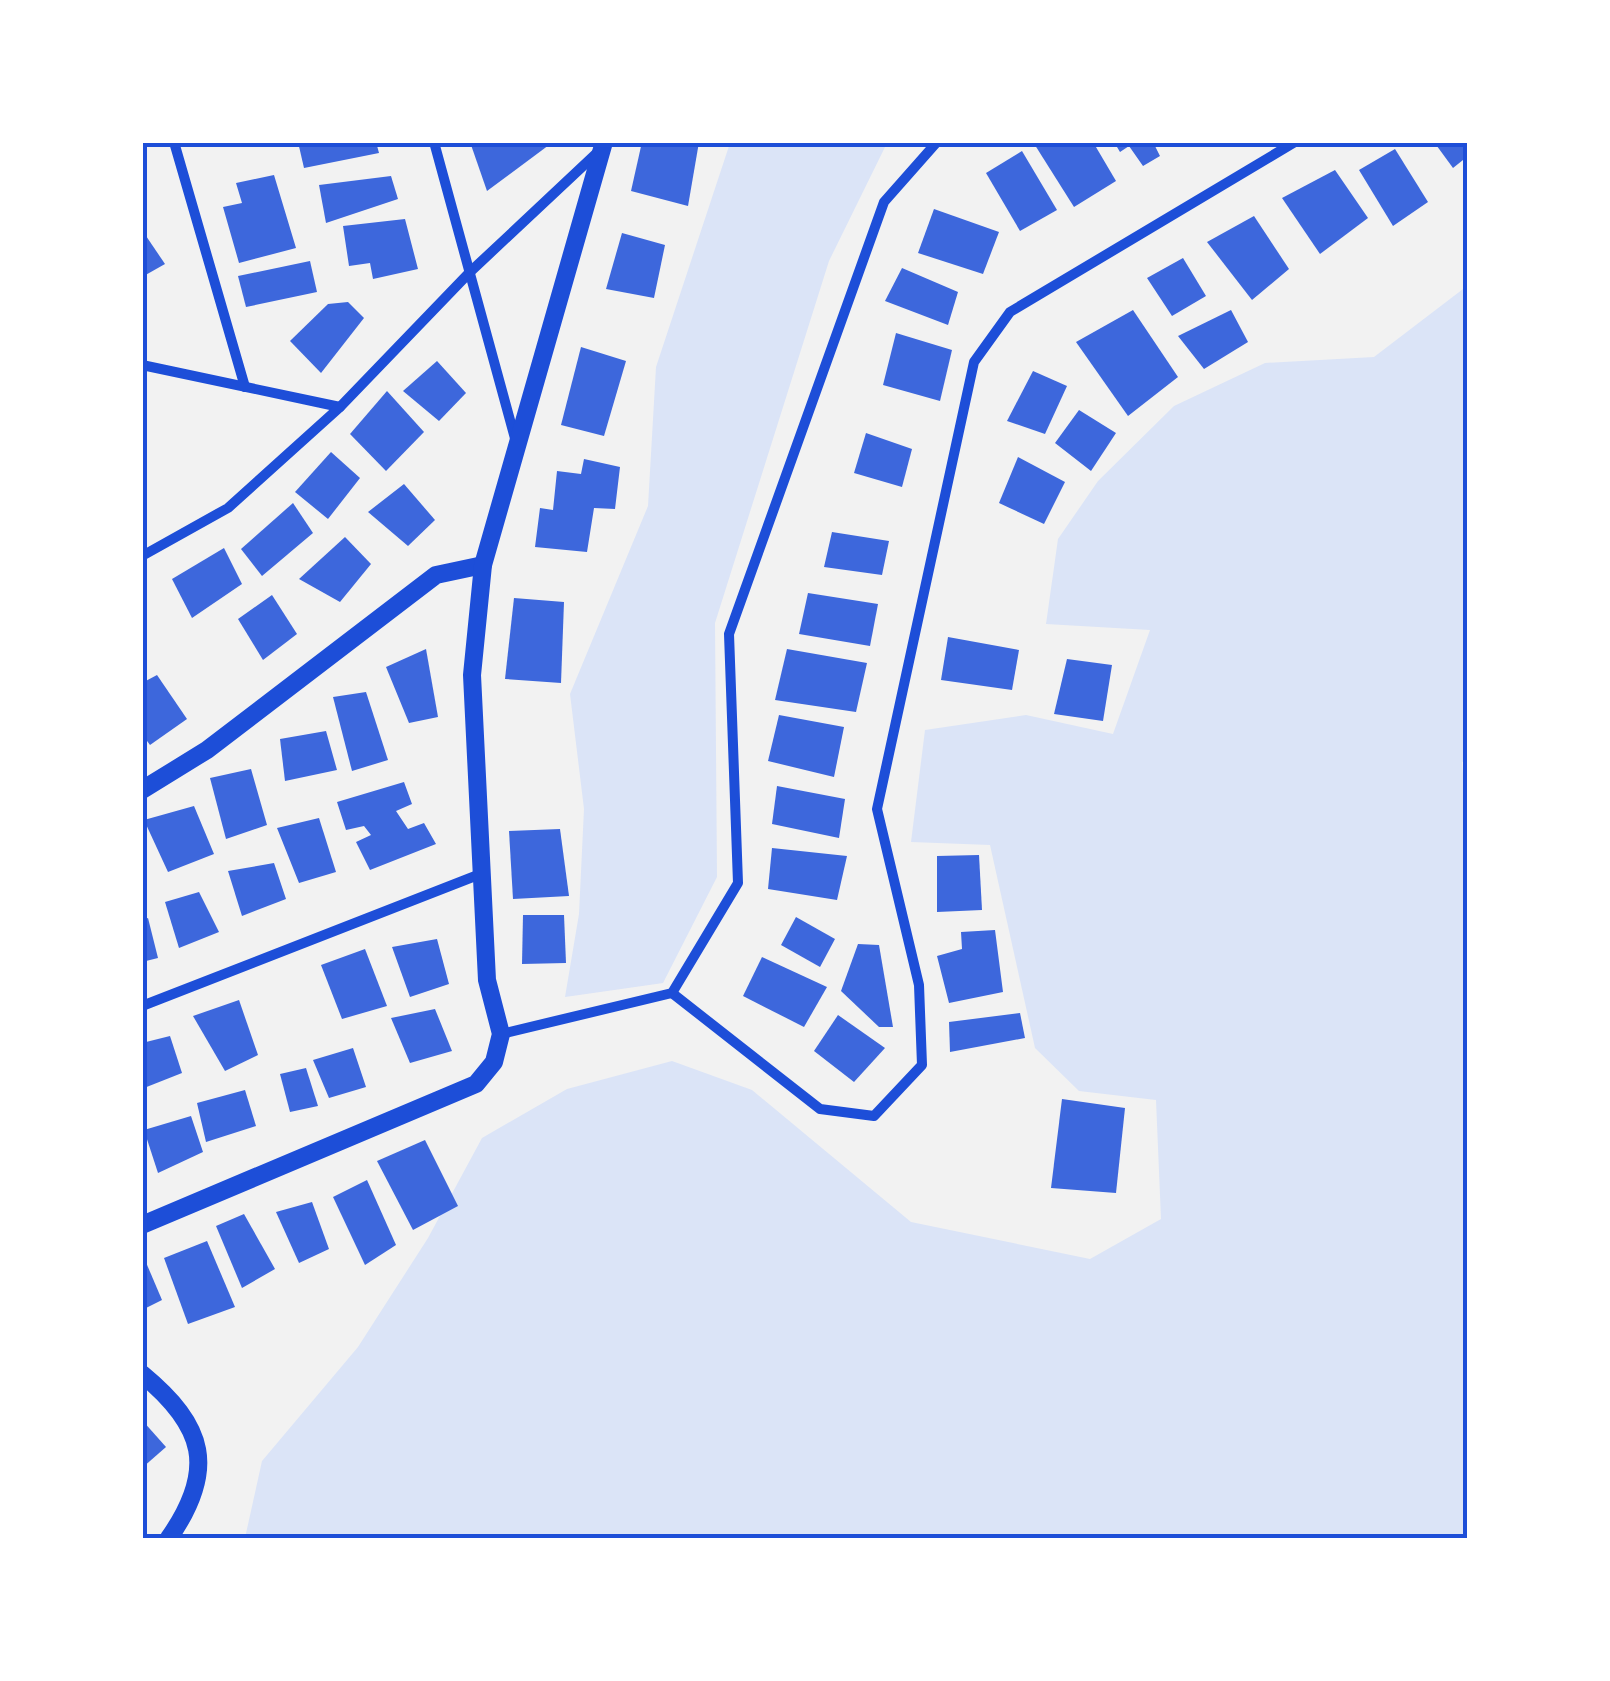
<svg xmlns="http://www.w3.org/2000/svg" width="1610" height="1681" font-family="Quicksand,sans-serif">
  <rect width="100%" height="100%" fill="#f2f2f2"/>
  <!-- green -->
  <g fill="#dbe4f7">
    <path d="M730,143H887L829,261L715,623L717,877L663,983L565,997L579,914L584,809L570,694L648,506L656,367Z"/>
    <path d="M1467,286L1468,760L1462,762L1468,837L1467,1538H245L262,1461L358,1347L428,1238L482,1138L567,1089L672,1061L752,1090L911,1222L1090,1259L1161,1219L1156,1100L1079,1091L1035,1048L990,845L911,842L925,730L1026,715L1113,734L1150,630L1046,624L1058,539L1098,481L1174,406L1265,363L1374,357Z"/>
  </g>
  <!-- building -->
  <g fill="#3d67dc">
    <path d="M298,142H376L379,153L304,168Z"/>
    <path d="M470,142H553L487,191Z"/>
    <path d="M642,142H699L688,206L631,191Z"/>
    <path d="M1033,142H1093L1116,181L1074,207Z"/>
    <path d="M1114,142H1153L1160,156L1143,166L1129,146L1120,152Z"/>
    <path d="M1434,142H1468V156L1453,168Z"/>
    <path d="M1395,149L1428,202L1393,226L1359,170Z"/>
    <path d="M1022,151L1057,210L1020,231L986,173Z"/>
    <path d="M1335,170L1368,218L1320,254L1282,198Z"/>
    <path d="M274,175L296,248L239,263L223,207L242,203L236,183Z"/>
    <path d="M391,176L398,199L326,223L319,185Z"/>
    <path d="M934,209L999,232L983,274L918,253Z"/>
    <path d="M1254,216L1289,269L1252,300L1207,242Z"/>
    <path d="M405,219L418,269L373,279L370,263L349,266L343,226Z"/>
    <path d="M142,230L165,264L142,277Z"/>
    <path d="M622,233L665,245L654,298L606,289Z"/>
    <path d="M1183,258L1206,296L1172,316L1147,278Z"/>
    <path d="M310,261L317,292L246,307L238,276Z"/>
    <path d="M902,268L958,292L948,325L885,301Z"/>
    <path d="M348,302L364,318L321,373L290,341L328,304Z"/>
    <path d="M1133,310L1178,377L1128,416L1076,342Z"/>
    <path d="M1231,310L1248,342L1204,369L1178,336Z"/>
    <path d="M896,333L952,350L940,401L883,385Z"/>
    <path d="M581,347L626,361L604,436L561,425Z"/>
    <path d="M437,361L466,393L439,421L403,391Z"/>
    <path d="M1033,371L1067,386L1045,434L1007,421Z"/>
    <path d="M387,391L424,432L386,471L350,434Z"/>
    <path d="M1079,410L1116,433L1091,471L1055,443Z"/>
    <path d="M866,433L912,449L902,487L854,473Z"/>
    <path d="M331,452L360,478L328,519L295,492Z"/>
    <path d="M1018,457L1065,482L1044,524L999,503Z"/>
    <path d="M584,459L620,467L615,509L594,508L587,552L535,547L540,508L553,510L557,471L581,474Z"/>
    <path d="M404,484L435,520L408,546L368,512Z"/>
    <path d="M293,503L313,533L262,576L241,549Z"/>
    <path d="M832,532L889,541L882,575L824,567Z"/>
    <path d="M345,537L371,564L340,602L299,579Z"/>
    <path d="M224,548L242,584L192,618L172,579Z"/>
    <path d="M808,593L878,604L870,646L799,634Z"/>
    <path d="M272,595L297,634L263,660L238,619Z"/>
    <path d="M514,598L564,602L561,683L505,679Z"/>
    <path d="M948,637L1019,650L1012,690L941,680Z"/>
    <path d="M426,649L438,717L409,723L386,667Z"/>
    <path d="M787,649L867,663L856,712L775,700Z"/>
    <path d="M1067,659L1112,665L1103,721L1054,714Z"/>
    <path d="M157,675L187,719L150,745L142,734V683Z"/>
    <path d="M366,692L388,760L352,771L333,697Z"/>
    <path d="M779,715L844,727L834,777L768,761Z"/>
    <path d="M326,731L337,770L285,781L280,739Z"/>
    <path d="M251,769L267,825L226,839L210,778Z"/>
    <path d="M404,782L412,804L396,811L408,829L424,823L436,844L370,870L356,842L371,835L364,826L346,830L337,802Z"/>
    <path d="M777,786L845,799L839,838L772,824Z"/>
    <path d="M194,806L214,854L168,872L144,820Z"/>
    <path d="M319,818L336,872L299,883L277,828Z"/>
    <path d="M560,829L569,896L513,899L509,831Z"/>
    <path d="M772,848L847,856L837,900L768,889Z"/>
    <path d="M979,855L982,910L937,912V856Z"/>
    <path d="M274,863L286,899L242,916L228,871Z"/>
    <path d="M199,892L219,932L179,948L165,902Z"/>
    <path d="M523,915H564L566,963L522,964Z"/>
    <path d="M796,917L835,939L820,967L781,945Z"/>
    <path d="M148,918L158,958L142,962V920Z"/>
    <path d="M995,930L1003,992L949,1003L937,956L962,949L961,932Z"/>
    <path d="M437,939L449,984L410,997L392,947Z"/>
    <path d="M858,944L879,945L893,1027H879L841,991Z"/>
    <path d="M365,949L387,1006L342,1019L321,965Z"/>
    <path d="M762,957L827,987L804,1027L743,996Z"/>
    <path d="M239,1000L258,1055L225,1071L193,1016Z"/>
    <path d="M435,1009L452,1051L410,1063L391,1018Z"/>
    <path d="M1020,1013L1025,1038L950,1052L949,1022Z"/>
    <path d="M838,1015L885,1048L854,1082L814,1051Z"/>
    <path d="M170,1036L182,1073L144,1088L142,1043Z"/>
    <path d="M353,1048L366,1087L329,1098L313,1060Z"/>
    <path d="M306,1068L318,1106L290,1112L280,1074Z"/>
    <path d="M245,1090L256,1126L206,1142L197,1103Z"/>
    <path d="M1062,1099L1125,1108L1116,1193L1051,1188Z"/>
    <path d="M191,1116L203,1152L158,1173L144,1130Z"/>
    <path d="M425,1140L458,1206L413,1230L377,1161Z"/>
    <path d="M367,1180L396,1245L365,1265L333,1197Z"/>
    <path d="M312,1202L329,1249L299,1263L276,1212Z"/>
    <path d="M244,1214L275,1269L242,1288L216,1226Z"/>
    <path d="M207,1241L235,1307L188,1324L164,1258Z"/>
    <path d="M142,1253L162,1300L142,1310Z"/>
    <path d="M142,1420L166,1447L142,1468Z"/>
  </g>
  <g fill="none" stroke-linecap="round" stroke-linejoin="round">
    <!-- minor -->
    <g stroke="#1d4ed8" stroke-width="10">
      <path d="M174,142L245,387"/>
      <path d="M434,142L516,442"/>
      <path d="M142,365L340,407"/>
      <path d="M142,556L228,508L340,407L470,272L599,151"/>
      <path d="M672,993L820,1109L874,1116L922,1065L919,985L877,809L974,362L1010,312L1295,142"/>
      <path d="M142,1006L483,873"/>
      <path d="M501,1034L672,993L738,883L729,634L884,202L937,142"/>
    </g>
    <!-- tertiary -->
    <g stroke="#1d4ed8" stroke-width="18">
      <path d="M142,790L207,750L436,575L483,565"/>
      <path d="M142,1225L476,1084L494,1062L501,1034L487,980L472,675L483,565L604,142"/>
      <path d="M142,1374C205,1426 217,1469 169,1538"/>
    </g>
  </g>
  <!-- border -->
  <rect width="1610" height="1681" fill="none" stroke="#ffffff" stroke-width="290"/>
  <rect x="145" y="145" width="1320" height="1391" fill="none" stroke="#1d4ed8" stroke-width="4"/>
</svg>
